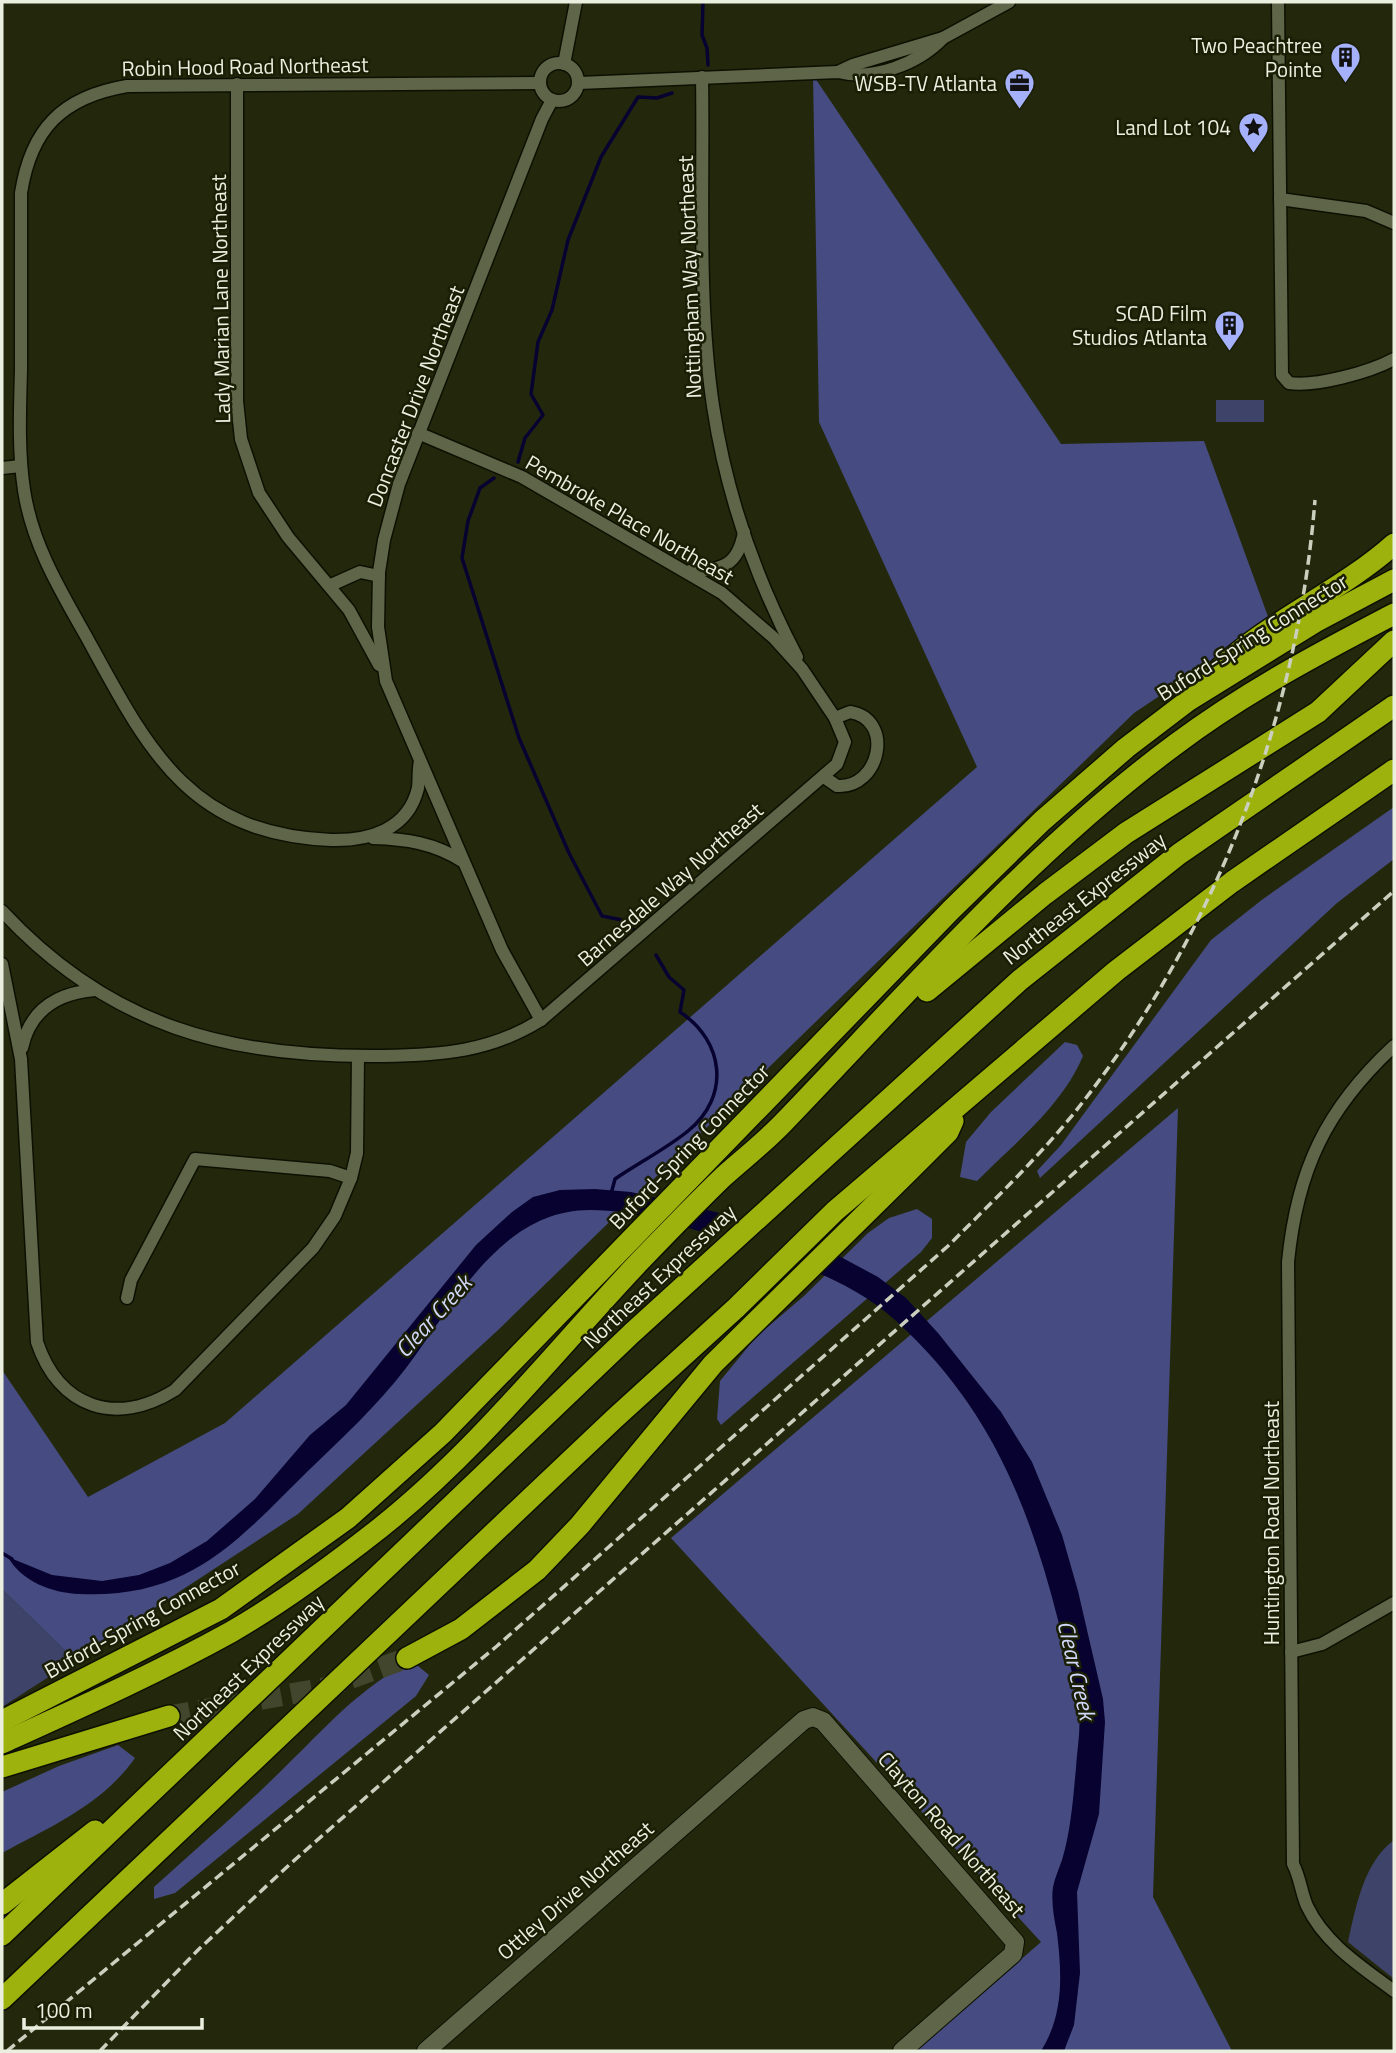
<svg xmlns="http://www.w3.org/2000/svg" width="1396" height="2053" font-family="'Titillium Web',sans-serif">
  <rect width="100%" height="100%" fill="#23280d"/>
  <!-- green -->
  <g fill="#3e436a">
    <rect x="1216" y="400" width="48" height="22"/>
    <path d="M2,1589L75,1660L2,1707Z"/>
    <path d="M1394,1840V1979L1348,1942C1356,1906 1364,1862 1394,1840Z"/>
  </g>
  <!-- forest -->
  <g fill="#464c81">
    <path d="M813,75L1061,444L1204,441L1270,622L1134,713L497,1331L298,1514L75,1660L2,1589V1370L88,1497L225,1423L977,767L819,422Z"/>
    <path d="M1394,807V859L1337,903L1040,1178L1037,1171L1061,1145L1211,940L1263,899Z"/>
    <path d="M1065,1042L1077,1045L1083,1056C1062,1106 1015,1143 977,1181L960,1177L966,1142L991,1112Z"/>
    <path d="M1178,1108L1153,1897L1232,2051H916L1041,1942L671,1538Z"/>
    <path d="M917,1209L932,1219V1238L921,1252L721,1425L717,1419L720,1381L757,1336L804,1296L868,1233L889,1218Z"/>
    <path d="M402,1666H418L429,1675L416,1696L175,1893L154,1899V1887C198,1847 243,1809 285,1767C326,1727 352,1696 402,1666Z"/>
    <path d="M118,1745L135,1758C103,1804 50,1827 2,1853V1792L59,1766Z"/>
  </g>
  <!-- water -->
  <path fill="#07022f" d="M595,1189L631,1192L745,1219L839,1256L878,1277L906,1298L938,1333L1001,1412L1032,1462L1062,1535L1078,1591L1103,1699L1105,1722L1099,1814L1077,1892L1080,1973L1074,2025L1064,2051H1041C1064,2014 1062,1975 1057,1933C1054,1918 1051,1902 1053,1887C1055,1877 1059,1869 1062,1860C1071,1830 1073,1799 1076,1768C1077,1749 1081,1731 1079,1712C1076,1681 1066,1650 1058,1620C1028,1502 988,1404 895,1320C851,1280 791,1262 736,1243C689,1228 639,1210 590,1210C500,1210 454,1305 406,1368C377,1406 343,1437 309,1470C237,1541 190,1599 79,1594C52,1593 21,1581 8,1557L52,1575L102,1581L139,1575L170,1563L207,1541L255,1499L310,1435L346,1405L476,1245L512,1212L533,1197L560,1190Z"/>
  <!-- pier -->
  <path fill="#23280d" d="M731,1212L746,1216L841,1253L817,1276L704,1236Z"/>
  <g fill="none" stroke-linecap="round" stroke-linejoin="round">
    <!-- stream -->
    <g stroke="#07022f" stroke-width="3.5">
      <path d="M703,2L702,35L707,48L708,65"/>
      <path d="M518,462L525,438L543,415L531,394L538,342L552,310L568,240L601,157L638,97L657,98L672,93"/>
      <path d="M494,478L480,488L468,521L462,558L519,738L569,853L602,916L622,920L633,929"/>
      <path d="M611,1194L615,1179C638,1163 666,1149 688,1131C731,1096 724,1041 680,1012L684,990L669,977L656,955"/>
      <path d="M2,1553L12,1559"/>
    </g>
    <!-- highway-tunnel -->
    <path stroke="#41462c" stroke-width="21" stroke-dasharray="21 10" stroke-linecap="butt" d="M169,1716L324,1688L407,1658"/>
    <defs>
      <g id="street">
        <path d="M1278,2L1282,375L1289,383C1316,387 1370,372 1394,359"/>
        <circle cx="559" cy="82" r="19"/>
        <path d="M564,64L576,2"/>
        <path d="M838,72L853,65L943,38L1009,2"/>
        <path d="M702,77C704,186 697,298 713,406C726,493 756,579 797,657"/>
        <path d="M579,83L838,72C873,81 918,64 943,38"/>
        <path d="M237,84V401L241,439L259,493L288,537L349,610L379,665"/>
        <path d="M1280,199L1366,211L1394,223"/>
        <path d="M2,468L21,466"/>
        <path d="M690,571C722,570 738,566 744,532"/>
        <path d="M331,585L360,572L379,576"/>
        <path d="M420,761C418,770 419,779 418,788C408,830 369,841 331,840C188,834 147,748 86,636C60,590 32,544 24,490C18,450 20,409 21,369C21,310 21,252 21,193C31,129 62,97 127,86L540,83"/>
        <path d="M824,777L837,786C880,789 895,719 850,712L835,718"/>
        <path d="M373,838C406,839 434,843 462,861"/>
        <path d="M2,911C110,1027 229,1058 383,1056C441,1055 490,1052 541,1020L837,764L845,742L835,718L802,669L774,638L722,593L522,477L418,433"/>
        <path d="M2,964L21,1059L37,1342C59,1408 116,1427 175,1390L313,1248L335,1216L351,1178L357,1153L358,1056"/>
        <path d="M541,1020L502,950L386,681L378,627L379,572L384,540L399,484L542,119L552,100"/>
        <path d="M1394,1046C1326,1109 1297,1170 1288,1262L1293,1864C1300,1877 1301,1892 1307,1906C1325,1944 1362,1967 1394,1991"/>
        <path d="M22,1048C30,1010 57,993 95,990"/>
        <path d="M127,1298L131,1280L195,1159L330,1171L351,1178"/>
        <path d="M1291,1652L1322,1644L1394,1603"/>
      </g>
      <path id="secondary" d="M426,2051L804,1720L813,1717L823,1721L1015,1942L1013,1954L902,2051"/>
      <g id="highway">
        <path d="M1212,676C1265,622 1338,594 1394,544"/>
        <path d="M927,991L1045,894L1126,833L1318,712L1394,641"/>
        <path d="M407,1658L461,1629L537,1570L580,1525L713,1364L909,1171L948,1132L953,1121"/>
        <path d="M2,1721L221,1609L348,1518L443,1433L951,910L1042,821L1126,748L1189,700L1315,622L1394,580"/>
        <path d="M2,1743C79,1708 157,1673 231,1632C283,1602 333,1565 380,1528C477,1451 555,1351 640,1261C667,1233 695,1204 723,1177C743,1159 765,1142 784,1122C909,992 1030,852 1176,744C1244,693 1319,653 1394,614"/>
        <path d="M2,1767L169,1716"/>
        <path d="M2,1904L95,1831"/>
        <path d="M2,1935L632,1333L1020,980L1179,854L1394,706"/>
        <path d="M2,1999L614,1419L736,1308L835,1211L1116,971L1232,882L1394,770"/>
      </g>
    </defs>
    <!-- street casing -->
    <use href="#street" stroke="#0d1000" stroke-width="15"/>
    <!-- secondary casing -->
    <use href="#secondary" stroke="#0d1000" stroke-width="20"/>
    <!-- highway casing -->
    <use href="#highway" stroke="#0d1000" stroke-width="24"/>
    <!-- street -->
    <use href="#street" stroke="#5f6548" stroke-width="12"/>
    <!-- secondary -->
    <use href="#secondary" stroke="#5f6548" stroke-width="18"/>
    <!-- highway -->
    <use href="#highway" stroke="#9db20c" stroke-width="21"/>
    <!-- rail -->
    <g stroke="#cbcfbe" stroke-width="3.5" stroke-dasharray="10 5" stroke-linecap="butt">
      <path d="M7,2051L497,1646L948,1246C992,1202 1036,1160 1075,1112C1214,937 1297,723 1315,500"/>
      <path d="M100,2051L198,1950L289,1865L1394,891"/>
    </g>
  </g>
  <!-- icons -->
  <defs>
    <symbol id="building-pin" viewBox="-11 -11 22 30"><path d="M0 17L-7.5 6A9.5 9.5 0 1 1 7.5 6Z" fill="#a6b1fc" stroke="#1a1e04"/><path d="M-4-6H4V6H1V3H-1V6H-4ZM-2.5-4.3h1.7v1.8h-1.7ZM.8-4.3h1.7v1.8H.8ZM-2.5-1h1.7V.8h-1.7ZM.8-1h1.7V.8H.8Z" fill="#111"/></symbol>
    <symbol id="office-pin" viewBox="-11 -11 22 30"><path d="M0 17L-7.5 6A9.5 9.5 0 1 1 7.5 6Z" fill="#a6b1fc" stroke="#1a1e04"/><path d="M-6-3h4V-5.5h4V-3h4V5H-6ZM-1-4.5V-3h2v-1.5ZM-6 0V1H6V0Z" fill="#111"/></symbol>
    <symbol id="sight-pin" viewBox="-11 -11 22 30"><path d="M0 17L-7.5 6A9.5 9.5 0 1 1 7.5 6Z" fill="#a6b1fc" stroke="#1a1e04"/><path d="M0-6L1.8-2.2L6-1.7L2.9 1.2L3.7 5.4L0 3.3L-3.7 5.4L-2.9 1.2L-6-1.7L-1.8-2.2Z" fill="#111"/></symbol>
  </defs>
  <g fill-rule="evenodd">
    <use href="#building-pin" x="1328" y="40" width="35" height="47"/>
    <use href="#office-pin" x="1002" y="66" width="35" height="47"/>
    <use href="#sight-pin" x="1236" y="110" width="35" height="47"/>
    <use href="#building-pin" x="1212" y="308" width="35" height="47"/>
  </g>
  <g text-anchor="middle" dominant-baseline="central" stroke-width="5" stroke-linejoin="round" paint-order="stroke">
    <!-- poi labels -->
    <g font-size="21" fill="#ebefdf" stroke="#1a1e04" text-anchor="end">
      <text x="1322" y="45">Two Peachtree<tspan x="1322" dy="24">Pointe</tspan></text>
      <text x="997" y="83">WSB-TV Atlanta</text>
      <text x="1231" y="127">Land Lot 104</text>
      <text x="1207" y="313">SCAD Film<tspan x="1207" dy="24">Studios Atlanta</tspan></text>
    </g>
    <!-- street labels -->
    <g font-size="21" fill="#ebefdf" stroke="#1a1e04">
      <text transform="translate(245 66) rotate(-1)">Robin Hood Road Northeast</text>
      <text transform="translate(689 277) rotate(-92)">Nottingham Way Northeast</text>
      <text transform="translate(220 299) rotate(-91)">Lady Marian Lane Northeast</text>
      <text transform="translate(415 396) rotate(-69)">Doncaster Drive Northeast</text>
      <text transform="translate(630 519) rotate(30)">Pembroke Place Northeast</text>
      <text transform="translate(1252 637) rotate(-32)">Buford-Spring Connector</text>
      <text transform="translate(670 884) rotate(-41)">Barnesdale Way Northeast</text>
      <text transform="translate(1084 898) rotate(-38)">Northeast Expressway</text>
      <text transform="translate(689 1146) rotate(-46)">Buford-Spring Connector</text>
      <text transform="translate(659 1276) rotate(-43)">Northeast Expressway</text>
      <text transform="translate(1271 1523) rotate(-90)">Huntington Road Northeast</text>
      <text transform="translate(142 1619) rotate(-29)">Buford-Spring Connector</text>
      <text transform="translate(248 1667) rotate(-44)">Northeast Expressway</text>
      <text transform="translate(952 1834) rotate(49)">Clayton Road Northeast</text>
      <text transform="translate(575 1890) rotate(-41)">Ottley Drive Northeast</text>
    </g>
    <!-- water labels -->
    <g font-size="23" font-style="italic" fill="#d1d8fa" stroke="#1a1e04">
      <text transform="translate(433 1316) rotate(-48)">Clear Creek</text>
      <text transform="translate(1077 1670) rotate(77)">Clear Creek</text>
    </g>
  </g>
  <!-- border -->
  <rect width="1396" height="2053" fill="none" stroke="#ebefdf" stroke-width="7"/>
  <!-- scale -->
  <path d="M24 2018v10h178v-10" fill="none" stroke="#ebefdf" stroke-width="3.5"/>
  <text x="35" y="2018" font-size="21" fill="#ebefdf" stroke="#1a1e04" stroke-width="5" paint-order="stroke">100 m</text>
</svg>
